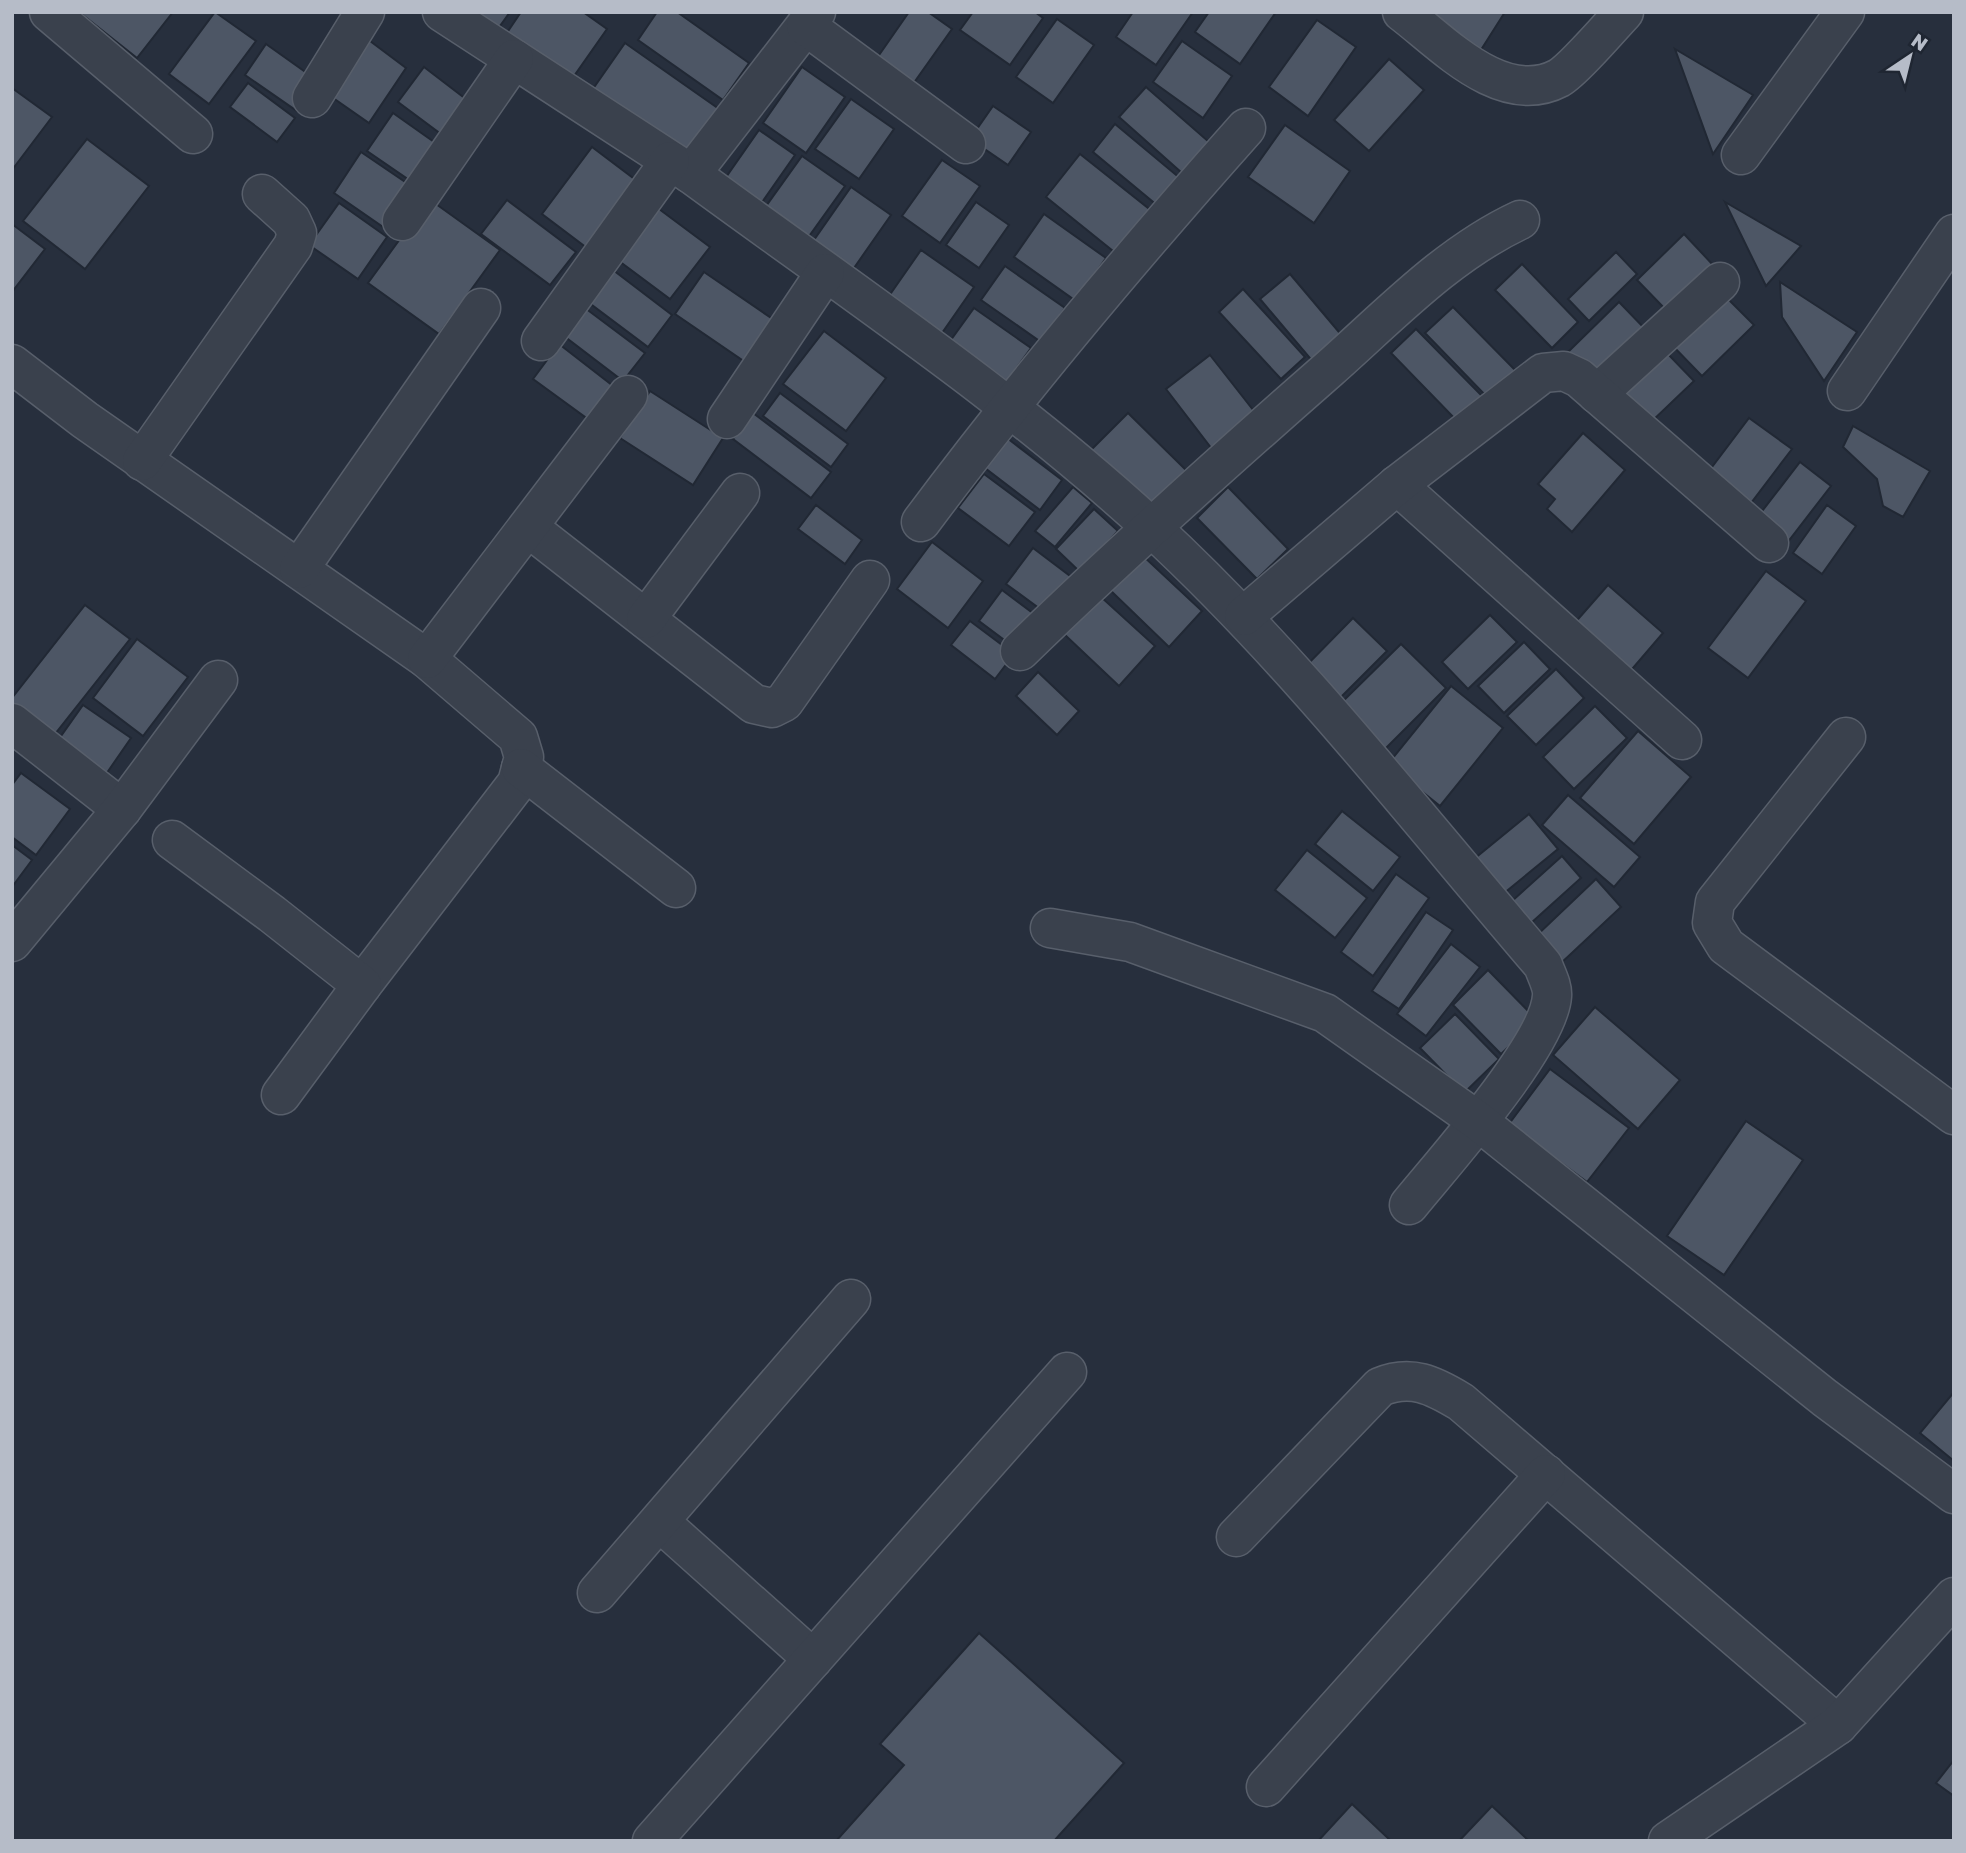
<svg xmlns="http://www.w3.org/2000/svg" width="1966" height="1853" font-family="'Golos Text',sans-serif">
  <rect width="100%" height="100%" fill="#272f3d"/>
  <!-- building -->
  <g fill="#4d5665" stroke="#212834" stroke-width="2">
    <path d="M79,12H173L137,58Z"/>
    <path d="M215,12L256,41L209,104L169,74Z"/>
    <path d="M457,12H510L492,37Z"/>
    <path d="M521,12H583L607,29L567,86L502,40Z"/>
    <path d="M657,12H677L749,63L723,100L638,40Z"/>
    <path d="M909,12H928L952,29L913,84L877,58Z"/>
    <path d="M973,12H1035L1043,18L1010,65L960,30Z"/>
    <path d="M1133,12H1193L1156,65L1116,37Z"/>
    <path d="M1209,12H1276L1240,64L1195,32Z"/>
    <path d="M1426,12H1505L1479,53Z"/>
    <path d="M1057,19L1094,45L1053,103L1016,77Z"/>
    <path d="M1317,20L1356,47L1308,116L1269,87Z"/>
    <path d="M366,38L406,68L369,123L326,93Z"/>
    <path d="M1182,41L1232,76L1203,118L1153,82Z"/>
    <path d="M625,43L729,116L691,169L588,96Z"/>
    <path d="M266,44L318,81L297,111L245,75Z"/>
    <path d="M1675,49L1753,95L1713,154Z"/>
    <path d="M1389,59L1424,90L1369,151L1334,120Z"/>
    <path d="M424,67L471,103L449,140L398,102Z"/>
    <path d="M802,67L845,97L806,153L763,123Z"/>
    <path d="M248,83L295,118L277,142L230,107Z"/>
    <path d="M1146,87L1209,142L1182,173L1119,117Z"/>
    <path d="M12,88L52,117L12,170Z"/>
    <path d="M851,99L894,129L859,179L815,149Z"/>
    <path d="M993,106L1031,132L1008,165L970,139Z"/>
    <path d="M393,113L444,149L418,186L367,151Z"/>
    <path d="M1115,124L1181,179L1158,206L1093,152Z"/>
    <path d="M1285,125L1350,171L1314,223L1248,177Z"/>
    <path d="M759,130L795,155L758,208L722,183Z"/>
    <path d="M87,139L149,186L85,269L23,221Z"/>
    <path d="M592,147L637,181L587,248L542,214Z"/>
    <path d="M361,152L414,188L386,229L334,193Z"/>
    <path d="M1080,154L1153,212L1118,255L1046,197Z"/>
    <path d="M802,156L845,186L802,246L759,216Z"/>
    <path d="M942,160L980,186L940,243L902,216Z"/>
    <path d="M851,187L891,215L847,278L807,250Z"/>
    <path d="M429,199L500,250L439,334L368,283Z"/>
    <path d="M507,200L576,252L550,285L481,234Z"/>
    <path d="M976,202L1009,225L979,268L946,245Z"/>
    <path d="M1725,202L1801,246L1766,286Z"/>
    <path d="M339,203L387,237L358,279L309,245Z"/>
    <path d="M655,206L710,247L670,299L615,258Z"/>
    <path d="M1044,214L1106,258L1076,301L1014,257Z"/>
    <path d="M12,224L45,249L12,292Z"/>
    <path d="M1684,234L1714,266L1668,312L1637,280Z"/>
    <path d="M921,250L974,287L935,343L882,306Z"/>
    <path d="M1616,252L1637,274L1589,321L1568,299Z"/>
    <path d="M1522,264L1578,322L1552,348L1495,290Z"/>
    <path d="M1005,266L1065,308L1041,342L981,300Z"/>
    <path d="M613,270L672,315L648,347L588,302Z"/>
    <path d="M704,272L780,324L751,366L675,314Z"/>
    <path d="M1290,274L1344,338L1314,363L1260,299Z"/>
    <path d="M1780,282L1857,332L1824,381L1782,317Z"/>
    <path d="M1243,289L1305,357L1281,379L1219,312Z"/>
    <path d="M1720,291L1754,325L1702,376L1668,341Z"/>
    <path d="M1619,302L1648,332L1597,381L1568,352Z"/>
    <path d="M1453,307L1517,372L1489,399L1425,333Z"/>
    <path d="M585,308L645,353L623,381L564,336Z"/>
    <path d="M974,308L1031,348L1005,384L948,344Z"/>
    <path d="M1416,329L1485,399L1460,424L1391,353Z"/>
    <path d="M824,331L886,378L846,431L783,384Z"/>
    <path d="M559,344L617,389L592,422L533,379Z"/>
    <path d="M1665,351L1694,381L1649,424L1621,394Z"/>
    <path d="M1210,355L1257,415L1212,449L1166,389Z"/>
    <path d="M650,391L723,438L693,485L620,438Z"/>
    <path d="M780,393L848,444L831,467L763,416Z"/>
    <path d="M753,413L831,472L811,498L733,439Z"/>
    <path d="M1128,413L1190,474L1150,513L1089,452Z"/>
    <path d="M1749,418L1792,449L1745,511L1703,479Z"/>
    <path d="M1853,426L1930,471L1903,517L1883,506L1877,479L1843,447Z"/>
    <path d="M1583,433L1625,470L1572,532L1547,509L1555,499L1538,484Z"/>
    <path d="M1007,438L1062,480L1040,510L985,468Z"/>
    <path d="M1800,462L1831,486L1787,543L1756,519Z"/>
    <path d="M984,474L1035,512L1009,546L958,508Z"/>
    <path d="M1073,487L1092,503L1055,547L1035,531Z"/>
    <path d="M1228,487L1288,549L1257,579L1197,518Z"/>
    <path d="M816,505L862,540L845,564L798,529Z"/>
    <path d="M1827,505L1856,526L1822,574L1793,553Z"/>
    <path d="M1094,509L1118,531L1080,572L1056,549Z"/>
    <path d="M932,542L983,581L948,628L897,589Z"/>
    <path d="M1033,548L1074,579L1047,614L1006,584Z"/>
    <path d="M1141,554L1202,611L1169,647L1109,589Z"/>
    <path d="M1766,571L1806,601L1748,678L1708,648Z"/>
    <path d="M1608,585L1663,633L1627,675L1572,626Z"/>
    <path d="M1002,590L1042,620L1019,651L979,621Z"/>
    <path d="M1100,596L1155,646L1119,686L1064,634Z"/>
    <path d="M85,605L130,639L51,739L12,708V698Z"/>
    <path d="M1490,615L1517,642L1468,689L1442,662Z"/>
    <path d="M1353,618L1387,651L1332,706L1299,673Z"/>
    <path d="M970,621L1014,654L995,679L951,645Z"/>
    <path d="M137,639L188,677L143,736L93,698Z"/>
    <path d="M1524,642L1550,669L1504,713L1478,686Z"/>
    <path d="M1401,644L1446,688L1378,756L1333,711Z"/>
    <path d="M1556,669L1584,698L1536,745L1507,716Z"/>
    <path d="M1038,672L1079,711L1057,735L1016,696Z"/>
    <path d="M1451,686L1503,728L1440,806L1388,764Z"/>
    <path d="M83,705L131,738L102,780L54,746Z"/>
    <path d="M1595,706L1627,738L1574,789L1543,757Z"/>
    <path d="M1638,731L1691,777L1634,844L1580,798Z"/>
    <path d="M21,773L70,809L36,855L12,837V785Z"/>
    <path d="M1568,795L1640,857L1614,887L1542,825Z"/>
    <path d="M1342,811L1400,857L1373,891L1315,844Z"/>
    <path d="M1529,814L1558,849L1492,903L1463,868Z"/>
    <path d="M12,845L32,860L12,887Z"/>
    <path d="M1307,850L1367,898L1335,938L1275,890Z"/>
    <path d="M1562,856L1581,878L1521,932L1501,911Z"/>
    <path d="M1396,874L1429,898L1373,976L1341,952Z"/>
    <path d="M1596,879L1621,907L1559,965L1534,938Z"/>
    <path d="M1426,912L1453,930L1399,1009L1372,991Z"/>
    <path d="M1451,944L1480,967L1426,1036L1397,1014Z"/>
    <path d="M1488,970L1537,1020L1501,1054L1453,1005Z"/>
    <path d="M1595,1007L1680,1080L1638,1129L1553,1055Z"/>
    <path d="M1455,1014L1499,1059L1464,1093L1420,1048Z"/>
    <path d="M1550,1069L1629,1128L1587,1182L1509,1124Z"/>
    <path d="M1746,1121L1803,1160L1724,1275L1667,1236Z"/>
    <path d="M1954,1392V1461L1920,1433Z"/>
    <path d="M979,1633L1124,1763L1054,1841H836L904,1765L880,1744Z"/>
    <path d="M1954,1760V1796L1936,1783Z"/>
    <path d="M1352,1804L1391,1841H1318Z"/>
    <path d="M1492,1806L1529,1841H1459Z"/>
  </g>
  <g fill="none" stroke-linecap="round" stroke-linejoin="round">
    <defs>
      <g id="minor">
        <path d="M49,12L193,134"/>
        <path d="M442,12L691,174"/>
        <path d="M816,12L691,174C846,288 1010,397 1152,528C1295,660 1416,817 1543,965C1546,974 1553,986 1552,996C1549,1045 1443,1163 1409,1205"/>
        <path d="M1402,12C1443,43 1502,108 1559,78C1573,70 1611,26 1624,12"/>
        <path d="M806,26L966,144"/>
        <path d="M312,98L365,12"/>
        <path d="M1741,155L1845,12"/>
        <path d="M402,221L514,59"/>
        <path d="M541,341L670,161"/>
        <path d="M12,364L85,420L427,659L518,737L524,757L517,783L362,985"/>
        <path d="M1847,391L1954,234"/>
        <path d="M1597,394L1720,282"/>
        <path d="M727,419L825,273"/>
        <path d="M142,461L293,246L297,233L291,220L262,194"/>
        <path d="M1397,485L1682,740"/>
        <path d="M921,522C1023,385 1133,255 1246,128"/>
        <path d="M529,528L754,704L772,708L784,702L870,580"/>
        <path d="M299,569L481,308"/>
        <path d="M1244,616L1397,485L1543,373L1564,371L1579,378L1769,543"/>
        <path d="M646,619L740,493"/>
        <path d="M1020,651C1120,554 1224,461 1329,369C1389,316 1447,254 1520,220"/>
        <path d="M427,659L628,395"/>
        <path d="M12,723L122,809"/>
        <path d="M1846,737L1715,902L1712,923L1726,946L1954,1115"/>
        <path d="M521,768L676,888"/>
        <path d="M172,840L272,914L362,985L281,1095"/>
        <path d="M1050,928L1130,942L1325,1013L1478,1121L1825,1398L1954,1494"/>
        <path d="M12,942L122,809L218,680"/>
        <path d="M661,1523L813,1659"/>
        <path d="M1236,1537L1380,1387C1411,1374 1433,1385 1461,1402L1838,1725"/>
        <path d="M597,1593L851,1299"/>
        <path d="M1266,1787L1546,1474"/>
        <path d="M652,1841L1067,1372"/>
      </g>
      <path id="tertiary" d="M1668,1841L1838,1725L1954,1597"/>
    </defs>
    <!-- minor casing -->
    <use href="#minor" stroke="#585f6b" stroke-width="41"/>
    <!-- tertiary casing -->
    <use href="#tertiary" stroke="#585f6b" stroke-width="41"/>
    <!-- minor -->
    <use href="#minor" stroke="#3a414d" stroke-width="38"/>
    <!-- tertiary -->
    <use href="#tertiary" stroke="#3a414d" stroke-width="38"/>
  </g>
  <!-- border -->
  <rect width="1966" height="1853" fill="none" stroke="#b6bcc8" stroke-width="28"/>
  <!-- north arrow -->
  <g transform="translate(1910 56) rotate(35)" stroke="#1f2632" stroke-width="5" paint-order="stroke">
  <path d="M0-5L12 26L0 18L-12 26Z" fill="#b6bcc8"/>
  <text y="-10" font-size="19" font-weight="bold" text-anchor="middle" fill="#b6bcc8">N</text>
  </g>
</svg>
